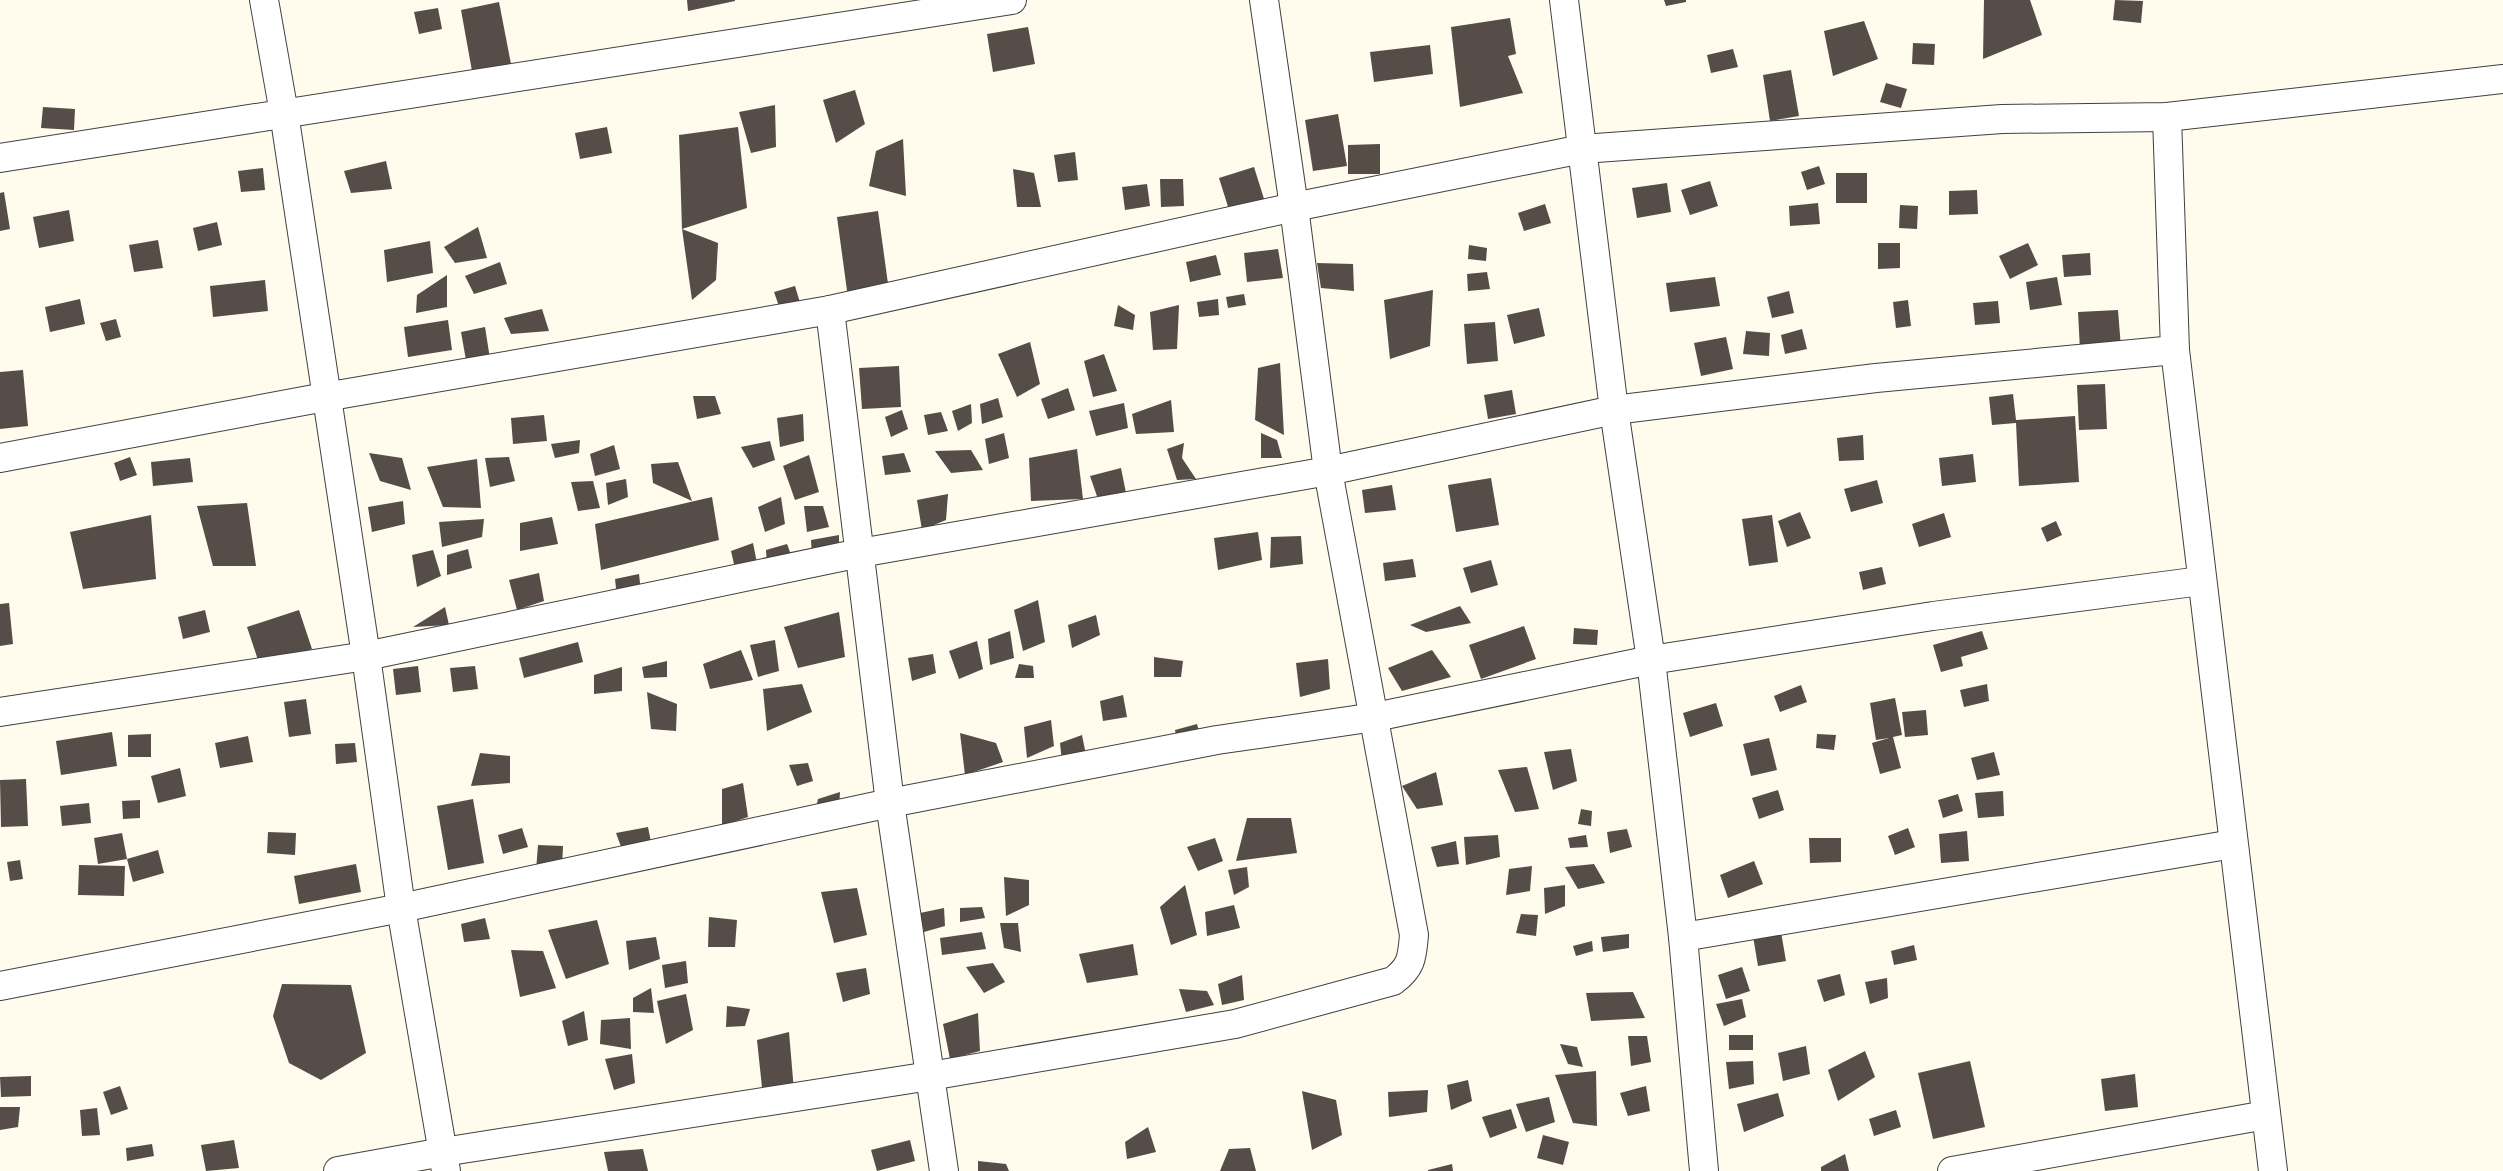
<svg xmlns="http://www.w3.org/2000/svg" width="2503" height="1171" font-family="Lora,serif">
  <rect width="100%" height="100%" fill="#fffbed"/>
  <!-- building -->
  <g fill="#564d49">
    <path d="M687,0H735V1L688,11Z"/>
    <path d="M1664,0H1686V2L1666,6Z"/>
    <path d="M1984,0H2030L2042,35L1983,59Z"/>
    <path d="M2115,0L2143,1L2141,23L2113,20Z"/>
    <path d="M499,2L511,64L472,71L461,10Z"/>
    <path d="M438,8L442,29L419,34L414,12Z"/>
    <path d="M1510,18L1516,54L1508,56L1523,93L1460,107L1451,27Z"/>
    <path d="M1864,21L1878,59L1833,76L1824,31Z"/>
    <path d="M1028,27L1035,64L993,72L987,34Z"/>
    <path d="M1913,43L1935,44L1934,65L1912,64Z"/>
    <path d="M1430,45L1433,74L1374,82L1370,52Z"/>
    <path d="M1733,49L1738,67L1711,73L1707,55Z"/>
    <path d="M1791,70L1799,116L1770,121L1763,75Z"/>
    <path d="M1886,83L1907,89L1901,108L1880,102Z"/>
    <path d="M855,90L865,124L836,143L823,100Z"/>
    <path d="M775,105L776,147L751,153L739,112Z"/>
    <path d="M43,107L75,109L74,130L41,128Z"/>
    <path d="M1338,114L1347,166L1313,171L1305,120Z"/>
    <path d="M607,127L612,153L580,159L575,133Z"/>
    <path d="M738,127L747,208L682,229L679,135Z"/>
    <path d="M903,139L906,196L869,186L876,151Z"/>
    <path d="M1380,144V174H1348V145Z"/>
    <path d="M1075,152L1078,180L1058,182L1054,155Z"/>
    <path d="M386,161L392,189L351,193L344,171Z"/>
    <path d="M1819,166L1825,184L1807,190L1801,172Z"/>
    <path d="M1254,167L1265,202L1230,213L1219,178Z"/>
    <path d="M263,168L265,190L241,192L238,171Z"/>
    <path d="M1013,169L1034,173L1041,207H1017Z"/>
    <rect x="1836" y="173" width="31" height="30"/>
    <path d="M1160,179H1183L1184,206L1161,207Z"/>
    <path d="M1710,181L1718,206L1690,215L1681,190Z"/>
    <path d="M1667,183L1671,212L1637,218L1632,188Z"/>
    <path d="M1147,184L1150,206L1125,210L1122,187Z"/>
    <path d="M1977,190L1978,214L1949,215V191Z"/>
    <path d="M4,192L10,229L0,231V193Z"/>
    <path d="M1818,203L1820,224L1790,226L1789,206Z"/>
    <path d="M1545,204L1551,223L1524,231L1518,213Z"/>
    <path d="M1900,205L1918,206L1917,229L1899,228Z"/>
    <path d="M69,210L74,241L39,248L33,217Z"/>
    <path d="M878,211L889,291L848,298L837,217Z"/>
    <path d="M217,222L222,245L198,251L193,228Z"/>
    <path d="M478,227L487,258L455,263L444,247Z"/>
    <path d="M682,229L718,243L716,280L692,300Z"/>
    <path d="M158,240L163,268L134,272L129,245Z"/>
    <path d="M430,241L433,273L387,282L384,250Z"/>
    <path d="M1878,243H1900V268L1878,269Z"/>
    <path d="M2028,243L2038,265L2010,279L1999,256Z"/>
    <path d="M1469,245L1487,248L1486,261L1468,259Z"/>
    <path d="M1278,249L1283,278L1247,282L1244,253Z"/>
    <path d="M2090,253L2091,275L2064,277L2062,255Z"/>
    <path d="M1216,255L1221,275L1190,282L1186,262Z"/>
    <path d="M500,262L507,284L474,294L465,276Z"/>
    <path d="M1317,263L1353,264L1354,291L1321,288Z"/>
    <path d="M1487,272L1490,289L1468,291L1467,274Z"/>
    <path d="M447,275V307L416,313L417,295Z"/>
    <path d="M1715,277L1720,306L1670,312L1666,283Z"/>
    <path d="M2057,277L2062,305L2030,310L2026,282Z"/>
    <path d="M265,280L268,311L213,317L210,286Z"/>
    <path d="M795,286L801,306L781,312L774,292Z"/>
    <path d="M1433,290L1430,346L1390,359L1384,300Z"/>
    <path d="M1789,291L1794,313L1772,318L1767,297Z"/>
    <path d="M1244,294L1246,305L1228,308L1226,297Z"/>
    <path d="M80,299L85,324L50,332L45,307Z"/>
    <path d="M1218,299L1219,315L1199,317L1197,302Z"/>
    <path d="M1908,300L1911,326L1896,328L1893,302Z"/>
    <path d="M1998,301L2000,323L1975,325L1973,303Z"/>
    <path d="M1118,305L1135,315L1133,330L1114,326Z"/>
    <path d="M1179,305L1177,349L1153,350L1150,312Z"/>
    <path d="M1539,308L1545,336L1514,344L1507,315Z"/>
    <path d="M542,309L549,331L511,334L504,318Z"/>
    <path d="M2118,310L2121,348L2080,350L2078,312Z"/>
    <path d="M116,319L121,337L106,341L100,323Z"/>
    <path d="M448,320L452,350L408,357L404,327Z"/>
    <path d="M1495,322L1498,361L1467,364L1464,324Z"/>
    <path d="M485,327L490,359L467,366L461,332Z"/>
    <path d="M1802,329L1807,349L1785,354L1781,335Z"/>
    <path d="M1746,331L1770,333L1769,356L1743,354Z"/>
    <path d="M1726,337L1733,369L1701,376L1694,343Z"/>
    <path d="M1030,342L1040,384L1017,397L998,354Z"/>
    <path d="M1104,354L1117,391L1093,397L1084,361Z"/>
    <path d="M1280,363L1284,435L1255,420L1258,368Z"/>
    <path d="M899,366L901,407L862,409L859,368Z"/>
    <path d="M23,370L28,426L0,429V372Z"/>
    <path d="M2105,384L2107,429L2079,430L2077,385Z"/>
    <path d="M1068,388L1075,410L1048,419L1041,399Z"/>
    <path d="M1512,390L1516,414L1488,419L1484,395Z"/>
    <path d="M2013,394L2016,420L2075,416L2079,482L2019,486L2016,423L1992,425L1989,397Z"/>
    <path d="M693,396H715L721,414L697,419Z"/>
    <path d="M998,398L1003,417L982,424L980,404Z"/>
    <path d="M1171,400L1174,432L1136,434L1132,414Z"/>
    <path d="M1124,403L1128,428L1096,436L1089,411Z"/>
    <path d="M971,404L972,423L958,431L952,411Z"/>
    <path d="M902,410L908,429L891,437L885,417Z"/>
    <path d="M941,412L948,431L928,435L924,415Z"/>
    <path d="M803,414L804,441L780,447L777,418Z"/>
    <path d="M544,415L547,441L513,444L511,418Z"/>
    <path d="M1004,433L1009,458L989,464L985,439Z"/>
    <path d="M1261,433L1277,440L1282,458H1261Z"/>
    <path d="M1863,435L1864,460L1839,461L1837,438Z"/>
    <path d="M580,440L579,453L555,458L551,444Z"/>
    <path d="M770,441L775,460L753,468L741,447Z"/>
    <path d="M1184,443L1182,458L1196,479L1177,480L1167,449Z"/>
    <path d="M614,445L620,469L595,476L590,454Z"/>
    <path d="M1077,449L1083,499L1031,501L1029,458Z"/>
    <path d="M971,450L983,470L951,473L935,451Z"/>
    <path d="M369,453L402,458L411,490L380,481Z"/>
    <path d="M904,453L911,472L885,475L882,456Z"/>
    <path d="M1973,454L1976,482L1942,486L1939,458Z"/>
    <path d="M809,455L819,492L795,500L783,466Z"/>
    <path d="M130,457L137,475L120,481L114,463Z"/>
    <path d="M509,457L515,481L490,487L485,458Z"/>
    <path d="M190,458L193,482L153,486L151,462Z"/>
    <path d="M477,459L481,508L443,507L427,467Z"/>
    <path d="M678,462L692,501L653,483L651,464Z"/>
    <path d="M1121,468L1126,493L1100,505L1090,476Z"/>
    <path d="M1491,478L1499,525L1456,532L1448,485Z"/>
    <path d="M626,479L628,497L608,505L606,483Z"/>
    <path d="M1877,480L1883,503L1851,512L1844,489Z"/>
    <path d="M593,481L600,508L578,511L571,482Z"/>
    <path d="M1392,485L1396,510L1365,513L1362,490Z"/>
    <path d="M948,494L946,520L922,530L917,500Z"/>
    <path d="M712,497L719,540L601,570L595,524Z"/>
    <path d="M781,497L785,524L765,532L758,507Z"/>
    <path d="M403,501L405,524L372,532L368,507Z"/>
    <path d="M247,503L256,566H213L197,506Z"/>
    <path d="M804,506H823L829,527L807,532Z"/>
    <path d="M1800,512L1811,538L1787,547L1778,521Z"/>
    <path d="M1944,513L1951,537L1919,547L1912,524Z"/>
    <path d="M151,515L156,579L83,589L70,532Z"/>
    <path d="M1772,515L1778,562L1749,566L1742,519Z"/>
    <path d="M552,517L558,544L520,551V523Z"/>
    <path d="M484,519L482,537L442,547L439,522Z"/>
    <path d="M2056,521L2062,535L2047,542L2041,528Z"/>
    <path d="M1258,532L1262,560L1218,570L1214,538Z"/>
    <path d="M839,535V550L812,556L811,540Z"/>
    <path d="M1301,536L1303,564L1270,568L1271,537Z"/>
    <path d="M753,543L758,568L736,573L731,551Z"/>
    <path d="M787,544L793,560L767,566L766,550Z"/>
    <path d="M468,549L472,568L447,575V555Z"/>
    <path d="M433,550L441,576L417,587L412,555Z"/>
    <path d="M1413,559L1416,577L1385,581L1383,563Z"/>
    <path d="M1491,560L1498,585L1471,593L1463,568Z"/>
    <path d="M1882,567L1886,584L1863,590L1859,572Z"/>
    <path d="M539,573L544,601L517,610L509,580Z"/>
    <path d="M639,574L641,592L617,597L615,579Z"/>
    <path d="M1038,600L1045,642L1023,651L1014,610Z"/>
    <path d="M9,603L13,644L0,646V604Z"/>
    <path d="M1460,606L1471,623L1426,632L1410,625Z"/>
    <path d="M445,607L449,625L413,627Z"/>
    <path d="M205,610L210,632L183,639L178,617Z"/>
    <path d="M299,610L312,649L260,666L247,627Z"/>
    <path d="M839,612L845,657L798,668L784,627Z"/>
    <path d="M1096,615L1100,635L1072,648L1068,625Z"/>
    <path d="M1524,626L1536,659L1481,679L1469,645Z"/>
    <path d="M1574,628L1598,630L1597,645L1573,644Z"/>
    <path d="M1010,631L1014,658L990,665L988,639Z"/>
    <path d="M1982,631L1988,649L1961,657L1963,666L1941,672L1933,645Z"/>
    <path d="M775,640L779,671L758,677L750,645Z"/>
    <path d="M977,641L983,669L959,679L949,651Z"/>
    <path d="M578,642L583,662L524,678L519,658Z"/>
    <path d="M741,650L753,680L710,689L703,664Z"/>
    <path d="M1432,650L1451,677L1402,691L1388,668Z"/>
    <path d="M933,654L936,673L912,681L908,658Z"/>
    <path d="M1154,657L1183,661L1181,677H1154Z"/>
    <path d="M1328,659L1330,689L1300,697L1296,663Z"/>
    <path d="M667,661V677L644,678L642,667Z"/>
    <path d="M1019,664L1033,666L1034,678H1015Z"/>
    <path d="M418,666L421,692L396,695L393,669Z"/>
    <path d="M475,666L478,689L453,692L450,668Z"/>
    <path d="M622,667V691L594,694V675Z"/>
    <path d="M802,684L812,712L767,731L763,689Z"/>
    <path d="M1987,684L1989,701L1964,707L1960,690Z"/>
    <path d="M1801,685L1807,702L1780,712L1774,696Z"/>
    <path d="M647,692L677,704L676,731L651,729Z"/>
    <path d="M1123,695L1127,717L1103,721L1100,701Z"/>
    <path d="M1895,698L1902,735L1893,737L1901,768L1880,774L1872,743L1889,738L1876,740L1870,703Z"/>
    <path d="M306,699L311,734L289,737L284,702Z"/>
    <path d="M1716,703L1723,726L1690,737L1683,713Z"/>
    <path d="M1926,710L1928,735L1905,737L1902,712Z"/>
    <path d="M1051,720L1054,746L1027,758L1024,727Z"/>
    <path d="M1197,724L1204,749L1179,755L1175,730Z"/>
    <path d="M112,732L117,766L61,775L56,741Z"/>
    <path d="M960,733L996,743L1003,762L965,775Z"/>
    <path d="M151,734V757H128V735Z"/>
    <path d="M1817,734L1836,735L1834,750L1816,748Z"/>
    <path d="M1082,735L1086,755L1062,762L1060,743Z"/>
    <path d="M248,736L253,762L220,768L215,743Z"/>
    <path d="M1769,738L1777,770L1751,776L1743,744Z"/>
    <path d="M355,743L357,762L336,764L335,744Z"/>
    <path d="M1571,749L1577,781L1553,790L1544,752Z"/>
    <path d="M1994,752L2000,775L1977,780L1971,758Z"/>
    <path d="M480,753L510,756V783L471,786Z"/>
    <path d="M808,763L813,781L797,786L789,765Z"/>
    <path d="M1527,767L1539,809L1515,812L1498,770Z"/>
    <path d="M180,768L186,796L158,803L151,776Z"/>
    <path d="M1436,772L1443,805L1417,809L1402,786Z"/>
    <path d="M26,779L28,826L1,827L0,780Z"/>
    <path d="M743,783L748,817L722,826V789Z"/>
    <path d="M1778,790L1784,810L1759,819L1752,798Z"/>
    <path d="M2003,791L2004,816L1978,818L1975,793Z"/>
    <path d="M840,792L839,808L815,812L818,799Z"/>
    <path d="M1958,794L1963,811L1943,818L1938,800Z"/>
    <path d="M473,799L484,863L448,870L437,806Z"/>
    <path d="M140,800V818L123,819L122,801Z"/>
    <path d="M89,803L91,823L62,826L60,806Z"/>
    <path d="M1581,809L1592,811L1591,826L1578,824Z"/>
    <path d="M1247,818H1291L1297,853L1236,861Z"/>
    <path d="M648,827L652,847L623,852L616,833Z"/>
    <path d="M522,828L528,847L503,854L498,835Z"/>
    <path d="M1908,828L1915,847L1895,855L1888,836Z"/>
    <path d="M1627,829L1632,847L1610,853L1607,832Z"/>
    <path d="M1967,831L1969,861L1941,863L1939,834Z"/>
    <path d="M268,832L296,833L295,855L267,853Z"/>
    <path d="M122,833L127,859L158,850L164,873L133,882L127,859L98,864L94,838Z"/>
    <path d="M1498,835L1500,857L1466,865L1464,837Z"/>
    <path d="M1586,835L1588,847L1570,848L1568,838Z"/>
    <path d="M1215,838L1223,861L1198,871L1187,847Z"/>
    <path d="M1809,838H1841V862L1810,863Z"/>
    <path d="M1456,841L1459,864L1437,867L1431,847Z"/>
    <path d="M538,845L563,846L562,868L536,871Z"/>
    <path d="M20,860L23,879L10,881L7,862Z"/>
    <path d="M1754,861L1763,884L1728,898L1720,875Z"/>
    <path d="M356,864L361,892L299,904L294,876Z"/>
    <path d="M1594,864L1605,883L1578,889L1565,867Z"/>
    <path d="M79,865L125,866L124,896L78,895Z"/>
    <path d="M1532,866L1530,891L1506,895L1509,869Z"/>
    <path d="M1247,867L1249,887L1234,895L1228,870Z"/>
    <path d="M1004,877L1029,880V905L1006,916Z"/>
    <path d="M1185,885L1197,935L1171,945L1160,907Z"/>
    <path d="M1565,885V906L1545,914L1544,888Z"/>
    <path d="M857,888L867,935L834,943L821,892Z"/>
    <path d="M1234,905L1240,928L1207,936L1205,912Z"/>
    <path d="M982,907L985,918L960,922V908Z"/>
    <path d="M944,908L945,926L924,932L920,913Z"/>
    <path d="M1521,914L1538,915L1536,936L1516,933Z"/>
    <path d="M709,917L737,920L735,947H708Z"/>
    <path d="M485,918L490,939L464,942L461,924Z"/>
    <path d="M597,920L609,964L566,979L548,930Z"/>
    <path d="M1000,923H1018L1021,952L1004,948Z"/>
    <path d="M982,932L986,949L942,955L940,938Z"/>
    <path d="M1781,932L1786,961L1758,966L1753,936Z"/>
    <path d="M1629,934V948L1603,952L1601,937Z"/>
    <path d="M656,937L660,959L629,970L626,941Z"/>
    <path d="M1592,941L1593,951L1576,956L1573,946Z"/>
    <path d="M1133,944L1138,975L1087,983L1079,954Z"/>
    <path d="M1914,945L1917,960L1894,965L1891,951Z"/>
    <path d="M511,950L543,951L556,988L520,997Z"/>
    <path d="M686,961L688,983L665,988L662,965Z"/>
    <path d="M993,963L1005,982L984,993L966,967Z"/>
    <path d="M1742,967L1750,991L1726,999L1718,975Z"/>
    <path d="M866,968L870,994L843,1002L836,973Z"/>
    <path d="M1840,974L1845,995L1824,1002L1817,980Z"/>
    <path d="M1242,975L1244,1000L1222,1005L1218,984Z"/>
    <path d="M1887,978L1888,998L1870,1004L1865,982Z"/>
    <path d="M282,984L351,985L366,1053L321,1080L289,1063L273,1016Z"/>
    <path d="M651,988L654,1013L633,1012V998Z"/>
    <path d="M1179,989L1207,991L1214,1005L1186,1012Z"/>
    <path d="M1633,992L1645,1018L1591,1021L1586,993Z"/>
    <path d="M686,994L693,1030L666,1044L657,1001Z"/>
    <path d="M1742,999L1746,1017L1724,1026L1716,1004Z"/>
    <path d="M727,1006L750,1009L745,1026L726,1027Z"/>
    <path d="M584,1011L588,1040L568,1046L562,1021Z"/>
    <path d="M978,1013L980,1051L950,1059L943,1024Z"/>
    <path d="M630,1018L631,1049L600,1044L601,1020Z"/>
    <path d="M789,1032L794,1091L763,1097L757,1040Z"/>
    <rect x="1729" y="1035" width="24" height="15"/>
    <path d="M1628,1036H1647L1651,1062L1631,1066Z"/>
    <path d="M1560,1044L1577,1047L1583,1067L1568,1064Z"/>
    <path d="M1806,1046L1810,1074L1783,1081L1778,1053Z"/>
    <path d="M1865,1051L1875,1077L1838,1101L1828,1070Z"/>
    <path d="M632,1054L635,1083L614,1090L605,1059Z"/>
    <path d="M1753,1061L1754,1084L1729,1089L1726,1062Z"/>
    <path d="M1970,1061L1985,1127L1933,1139L1918,1073Z"/>
    <path d="M1596,1071L1597,1126L1573,1123L1555,1075Z"/>
    <path d="M2135,1074L2138,1107L2105,1111L2101,1079Z"/>
    <path d="M31,1076V1096L1,1097L0,1077Z"/>
    <path d="M1468,1080L1472,1101L1451,1110L1447,1085Z"/>
    <path d="M120,1086L128,1109L111,1115L103,1092Z"/>
    <path d="M1646,1086L1650,1111L1628,1116L1620,1093Z"/>
    <path d="M1428,1090L1427,1112L1389,1117L1388,1092Z"/>
    <path d="M1302,1091L1336,1100L1342,1135L1312,1150Z"/>
    <path d="M1778,1093L1784,1116L1744,1132L1737,1104Z"/>
    <path d="M1549,1097L1555,1122L1526,1132L1516,1104Z"/>
    <path d="M0,1107H20L18,1127L0,1130Z"/>
    <path d="M97,1108L100,1135L82,1136L80,1110Z"/>
    <path d="M1511,1109L1517,1128L1490,1138L1482,1117Z"/>
    <path d="M1896,1110L1901,1127L1874,1136L1869,1119Z"/>
    <path d="M1148,1127L1156,1152L1127,1159L1125,1142Z"/>
    <path d="M1543,1135L1569,1142L1563,1165L1537,1158Z"/>
    <path d="M234,1140L239,1168L206,1171L201,1145Z"/>
    <path d="M910,1140L915,1161L877,1171L871,1150Z"/>
    <path d="M152,1144L154,1156L127,1161L126,1148Z"/>
    <path d="M1250,1148L1256,1171H1220L1229,1149Z"/>
    <path d="M643,1149L648,1171H608L604,1152Z"/>
    <path d="M1845,1154L1849,1171H1821V1167Z"/>
    <path d="M978,1161L1006,1164L1009,1171H978Z"/>
    <path d="M1452,1164L1453,1171H1428V1170Z"/>
  </g>
  <g fill="none" stroke-linecap="round" stroke-linejoin="round">
    <defs>
      <g id="minor">
        <path d="M264,0L284,113L366,656L401,908L446,1171"/>
        <path d="M1564,0L1614,410L1651,660L1683,937L1704,1171"/>
        <path d="M2167,117L2175,350L2273,1171"/>
        <path d="M0,158L1012,0"/>
        <path d="M830,310L890,803L944,1171"/>
        <path d="M0,458L325,397L830,310L1294,207L1582,149L2002,119L2167,117L2503,79"/>
        <path d="M0,712L366,656L860,553L1328,471L1614,410L1876,378L2175,350"/>
        <path d="M1683,937L2233,844"/>
        <path d="M0,986L401,908L890,803L1217,740L1375,717L1651,660L1933,616L2201,581"/>
        <path d="M338,1171L443,1152L930,1076L1235,1024L1393,981C1412,967 1412,957 1414,935L1328,471L1294,207L1264,0"/>
        <path d="M1952,1171L2266,1115"/>
      </g>
    </defs>
    <!-- minor casing -->
    <use href="#minor" stroke="#404040" stroke-width="30"/>
    <!-- minor -->
    <use href="#minor" stroke="#fff" stroke-width="28"/>
  </g>
</svg>
